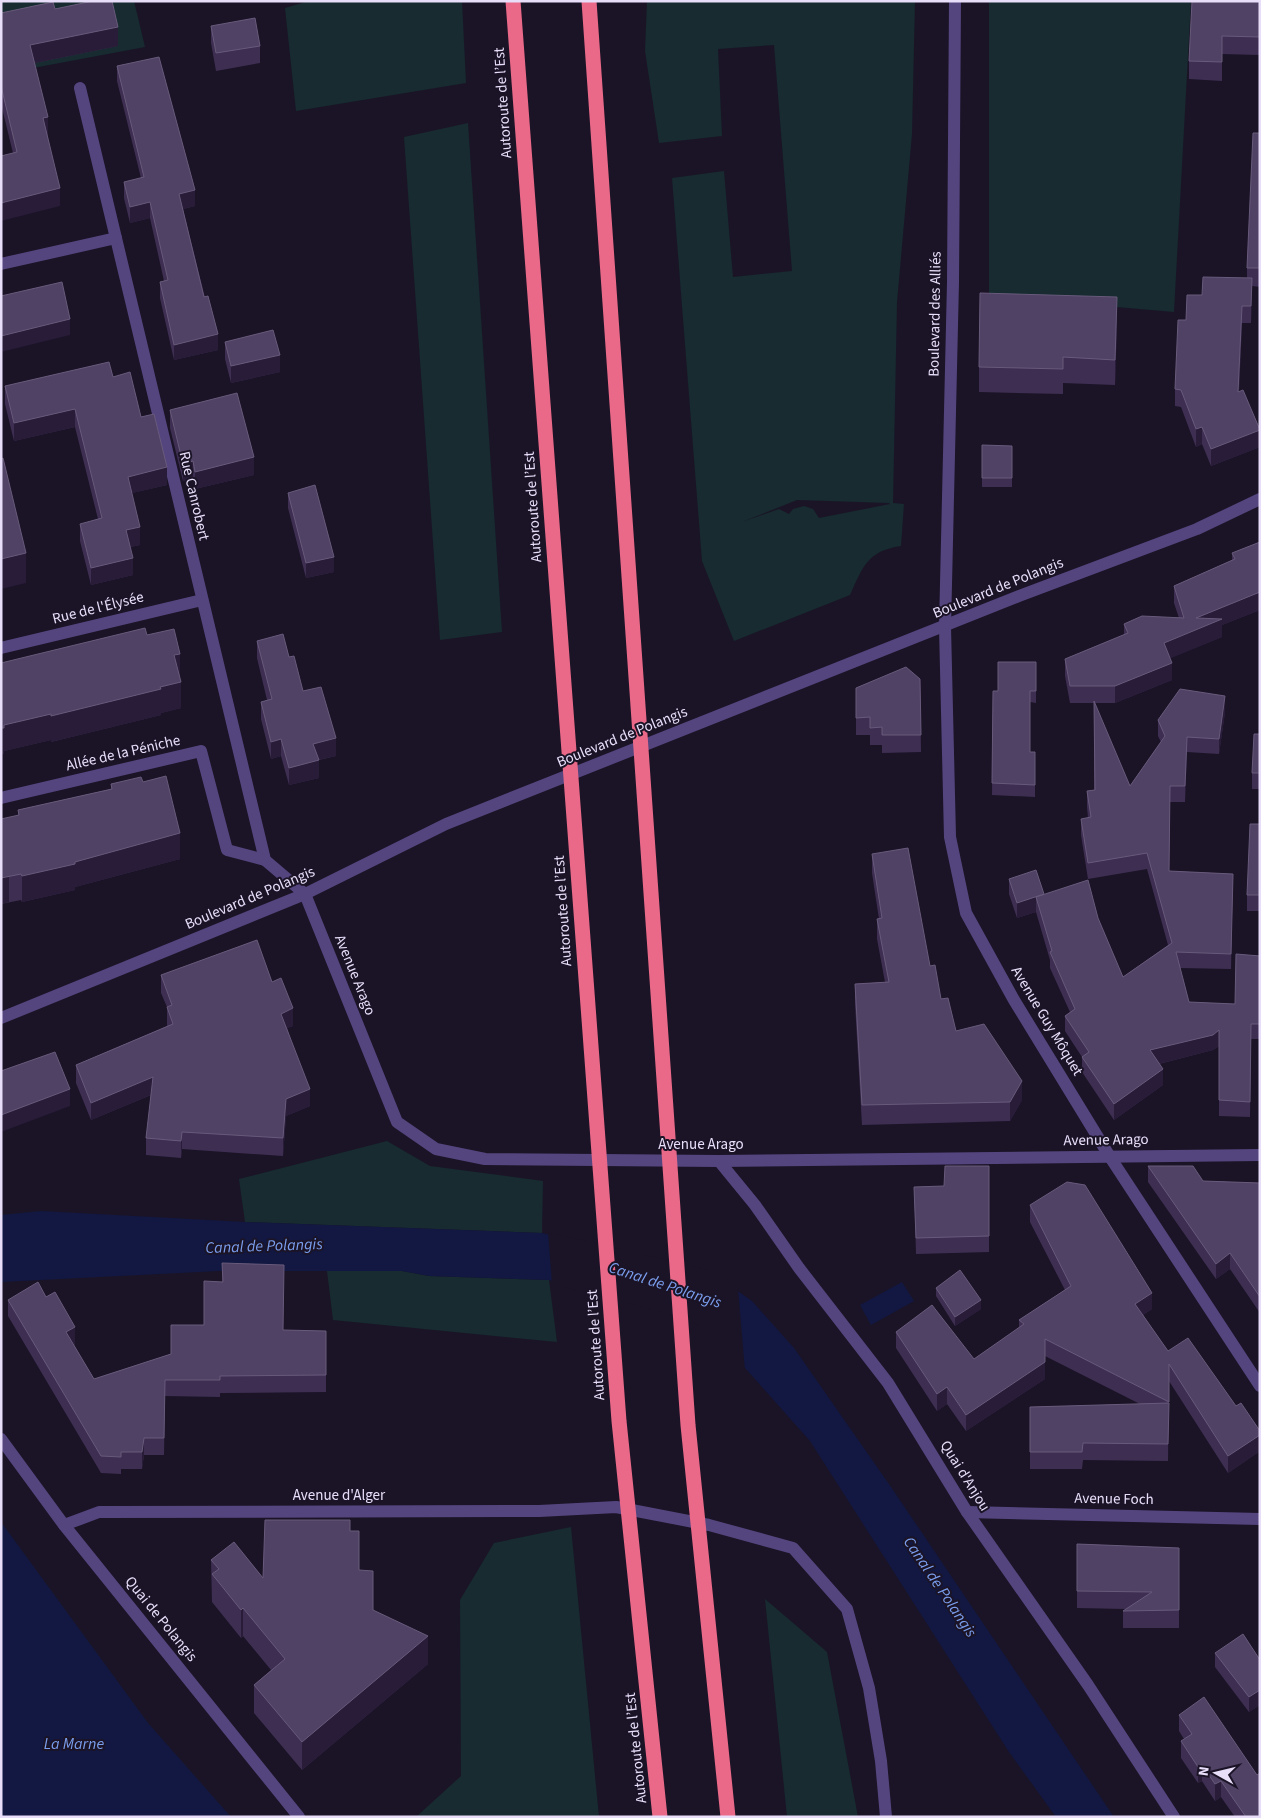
<svg xmlns="http://www.w3.org/2000/svg" width="1261" height="1818" font-family="'Source Sans 3',sans-serif">
  <rect width="100%" height="100%" fill="#1b1427"/>
  <!-- green -->
  <g fill="#172b30" fill-rule="evenodd">
    <path d="M1,1H134L145,47L1,74Z"/>
    <path d="M309,1H462L466,83L296,111L285,8Z"/>
    <path d="M647,1H915L912,134L897,302L893,503L904,504L901,546C867,551 863,567 850,595L734,641L702,561L672,178L724,171L733,277L792,271L774,45L718,49L722,136L659,143L645,51ZM797,500L889,503L890,504L819,518L813,509L804,506L793,509L789,514L779,509L742,522Z"/>
    <path d="M989,1H1191L1174,312L989,296Z"/>
    <path d="M468,123L502,632L440,640L404,137Z"/>
    <path d="M387,1141L430,1166L543,1181L542,1233L245,1222L239,1179Z"/>
    <path d="M327,1271H402L429,1276L549,1280L557,1342L333,1320Z"/>
    <path d="M571,1527L599,1817H416L461,1776L460,1600L494,1543Z"/>
    <path d="M765,1599L827,1652L858,1817H787Z"/>
  </g>
  <!-- water -->
  <g fill="#121841">
    <path d="M41,1211L245,1222L542,1233L712,1273L752,1301L794,1348L891,1487L1114,1817H1056L1009,1752L810,1441L707,1325L656,1308L549,1280L429,1276L402,1271H219L1,1282V1215Z"/>
    <path d="M902,1282L914,1301L871,1325L860,1305Z"/>
    <path d="M1,1522L148,1723L231,1817H1Z"/>
  </g>
  <!-- pier -->
  <path fill="#1b1427" d="M548,1232L713,1271L738,1288L745,1371L705,1327L655,1310L552,1284Z"/>
  <g fill="none" stroke-linecap="round" stroke-linejoin="round">
    <!-- minor -->
    <g stroke="#55457f" stroke-width="12">
      <path d="M955,1L953,282L945,627L950,837L966,913L1014,1000L1110,1157L1260,1386"/>
      <path d="M80,88L265,860L305,894L397,1122L436,1149L485,1159L719,1161L1260,1155"/>
      <path d="M1,264L116,238"/>
      <path d="M1,648L202,600"/>
      <path d="M1,798L201,751L227,850L265,860"/>
      <path d="M1,1018L305,894L446,824L1019,596L1197,529L1260,499"/>
      <path d="M719,1161L755,1205L799,1268L888,1383L967,1512L1088,1685L1174,1817"/>
      <path d="M1,1439L64,1525L299,1817"/>
      <path d="M967,1512L1260,1519"/>
      <path d="M64,1525L99,1512L539,1511L616,1507L709,1525L793,1548L847,1609L869,1688L881,1761L886,1817"/>
    </g>
    <!-- highway-bridge -->
    <g stroke="#ea6989" stroke-width="15">
      <path d="M513,1L619,1421L660,1817"/>
      <path d="M589,1L688,1425L728,1817"/>
    </g>
  </g>
  <!-- wall -->
  <g fill="#3e2f52">
    <path d="M1260,1V55L1222,54V81L1189,79V61Z"/>
    <path d="M55,9L118,46L35,63L48,135H47L60,206L13,153L1,104V13Z"/>
    <path d="M211,26L260,46V63L216,71L211,43Z"/>
    <path d="M117,66L195,206L183,209L218,350L174,360L160,298V282L164,281L150,218L130,223L124,198V182L141,178L117,81Z"/>
    <path d="M1260,133V287L1252,286L1251,323H1242L1239,392L1260,447L1211,466L1202,444L1196,447L1181,407L1175,406V389L1186,320L1202,295L1247,278V268Z"/>
    <path d="M1117,323L1115,385L1063,383V394L979,392V367Z"/>
    <path d="M225,342L280,372L231,383L225,359Z"/>
    <path d="M113,377L141,417L167,485L132,493L140,545L130,547L133,575L91,585L80,541V524L98,519L75,427L14,441L5,404V386Z"/>
    <path d="M170,410L254,475L195,489L193,479L183,481L170,428Z"/>
    <path d="M982,445L1012,446V487H982Z"/>
    <path d="M288,493L334,572L306,578L288,508Z"/>
    <path d="M1260,542V610L1222,625V637L1170,658L1172,680L1115,703H1094L1130,786L1161,742L1158,736V720L1225,712L1219,754L1187,752L1185,802H1170L1169,871L1233,874L1231,969L1180,968L1189,1002L1235,1004L1260,956V1039H1251L1250,1117L1219,1116V1046L1213,1050L1159,1064L1163,1085L1114,1120L1082,1072V1057L1065,1031V1016L1070,1012L1050,968V960L1036,912L1017,918L1009,894V879L1098,918L1123,977L1168,945L1147,869L1088,879L1081,835V819L1088,818L1087,807V791L1094,790V703H1070L1065,676V659L1124,635V624L1179,618L1174,603V586L1232,560V553Z"/>
    <path d="M147,635L180,680L181,708L161,713V715L51,742V740L4,751V754L1,663Z"/>
    <path d="M257,641L289,657L303,691L336,756L319,760V778L289,785L281,756L271,759L261,719V702L267,700L257,658Z"/>
    <path d="M1036,662V703L1030,702V752H1035V797L992,795L993,691H998Z"/>
    <path d="M920,679L921,752L882,753V745H870V735H856V688Z"/>
    <path d="M1260,734V789H1252V773Z"/>
    <path d="M143,782L180,859L75,887V890L22,902L21,900L1,904L18,815V810L111,789V784Z"/>
    <path d="M1260,824V911H1247V895Z"/>
    <path d="M872,854L930,966L941,999L956,1031L1022,1100L1010,1121L862,1125L855,1004V984L885,982L877,939V919H879L872,873Z"/>
    <path d="M161,975L272,982L293,1026L287,1028L310,1106L286,1116L283,1156L182,1149L181,1158L146,1155V1138L151,1095L91,1120L76,1083V1065L167,1026V1007L161,993Z"/>
    <path d="M989,1166V1252L916,1254L914,1187L944,1186Z"/>
    <path d="M1148,1166L1203,1181L1260,1183V1313L1230,1269L1216,1279L1148,1182Z"/>
    <path d="M1030,1205L1152,1309L1143,1315L1168,1351L1236,1406L1260,1431V1451L1228,1473L1169,1381L1168,1461L1083,1460L1082,1469H1030V1407L1140,1404L1045,1356V1379L966,1431L947,1404L937,1411L896,1348V1332L974,1359L1019,1328V1320L1065,1290L1030,1222Z"/>
    <path d="M222,1263L283,1330L326,1331V1392L220,1393V1397L165,1396L164,1455H144L142,1469H121V1474L101,1473L8,1316V1300L46,1297L75,1344L74,1345L94,1379L171,1354L204,1325L222,1282Z"/>
    <path d="M936,1288L981,1309L955,1326L936,1296Z"/>
    <path d="M350,1531L359,1570L373,1611L428,1664L302,1770L254,1713V1685L271,1670L243,1636L241,1638L212,1602L211,1560L263,1578Z"/>
    <path d="M1077,1544L1179,1548V1628H1123V1611L1126,1609L1077,1608Z"/>
    <path d="M1215,1653L1260,1660V1705L1249,1712L1215,1667Z"/>
    <path d="M1179,1715L1260,1817H1235L1221,1797L1215,1801L1202,1781L1198,1783L1181,1758V1741L1184,1739L1179,1731Z"/>
  </g>
  <!-- shaded-wall -->
  <g fill="#281c39">
    <path d="M118,27V46L30,64V45Z"/>
    <path d="M48,117V135L43,136V118Z"/>
    <path d="M60,188V206L1,221V203Z"/>
    <path d="M195,190V206L179,210V194Z"/>
    <path d="M150,202V218L130,223V207Z"/>
    <path d="M1252,278V296L1251,323V306Z"/>
    <path d="M1117,297V323L1115,385V360Z"/>
    <path d="M1242,306V323L1238,409V392Z"/>
    <path d="M70,319V335L1,352V336Z"/>
    <path d="M218,334V350L174,360V345Z"/>
    <path d="M280,355V372L231,383V366Z"/>
    <path d="M75,409V427L14,441V423Z"/>
    <path d="M1202,427V444L1196,447V429Z"/>
    <path d="M1260,430V447L1211,466V449Z"/>
    <path d="M254,457V475L195,489V472Z"/>
    <path d="M193,461V479L183,481V464Z"/>
    <path d="M167,467V485L128,494V477Z"/>
    <path d="M140,527V545L126,548V530Z"/>
    <path d="M26,553V583L1,589V559Z"/>
    <path d="M334,557V572L306,578V563Z"/>
    <path d="M133,558V575L91,585V568Z"/>
    <path d="M1260,592V610L1222,625V637L1164,661V643L1196,618Z"/>
    <path d="M180,654V680L174,655Z"/>
    <path d="M1172,663V680L1115,703V686Z"/>
    <path d="M181,682V708L161,713V715L51,742V716Z"/>
    <path d="M1225,696V712L1219,754V739Z"/>
    <path d="M51,714V740L4,751V754H1V728L4,725Z"/>
    <path d="M1187,737V752L1185,802V786Z"/>
    <path d="M336,738V756L313,761V744Z"/>
    <path d="M281,739V756L271,759V742Z"/>
    <path d="M319,760V778L289,785V768Z"/>
    <path d="M180,833V859L75,887V890L22,902V876Z"/>
    <path d="M9,876V902L1,904V878Z"/>
    <path d="M1044,894L1036,897V912L1017,918V903Z"/>
    <path d="M293,1008V1026L281,1031V1014Z"/>
    <path d="M1219,1030V1046L1213,1050L1150,1066V1050Z"/>
    <path d="M1163,1069V1085L1114,1120V1104Z"/>
    <path d="M153,1077V1094L91,1120V1103Z"/>
    <path d="M1022,1081V1100L1010,1121V1102Z"/>
    <path d="M70,1089V1106L1,1132V1115Z"/>
    <path d="M310,1089V1106L286,1116L283,1156V1138L286,1099Z"/>
    <path d="M182,1132V1149L181,1158V1141Z"/>
    <path d="M1230,1253V1269L1216,1279V1264Z"/>
    <path d="M1152,1293V1309L1135,1320V1304Z"/>
    <path d="M981,1300V1309L955,1326V1317Z"/>
    <path d="M75,1327V1344L66,1349V1332Z"/>
    <path d="M1045,1362V1379L966,1431V1415Z"/>
    <path d="M947,1387V1404L937,1411V1394Z"/>
    <path d="M1260,1435V1451L1228,1473V1456Z"/>
    <path d="M144,1438V1455L142,1469V1452Z"/>
    <path d="M243,1608V1636L241,1638V1610Z"/>
    <path d="M428,1636V1664L302,1770V1742Z"/>
    <path d="M1260,1690V1705L1249,1712V1697Z"/>
    <path d="M1202,1765V1781L1198,1783V1767Z"/>
    <path d="M1221,1781V1797L1215,1801V1784Z"/>
  </g>
  <!-- building -->
  <g fill="#504264" stroke="#685a7b">
    <path d="M93,1H112L118,27L30,45L48,117L43,118L60,188L1,203V156L17,152L1,86V13L53,2L55,9Z"/>
    <path d="M1192,1H1260V37L1222,36V62L1189,61Z"/>
    <path d="M255,18L260,46L216,53L211,26Z"/>
    <path d="M159,57L195,190L179,194L204,297L208,296L218,334L174,345L160,282L168,280L150,202L130,207L124,182L144,177L117,66Z"/>
    <path d="M1253,133H1260V268H1247Z"/>
    <path d="M1203,277L1252,278L1251,306H1242L1238,392L1243,390L1260,430L1211,449L1202,427L1196,429L1181,390L1175,389L1178,320H1186L1187,295H1202Z"/>
    <path d="M62,282L70,319L1,336V296Z"/>
    <path d="M980,293L1117,297L1115,360L1063,357V369L979,367Z"/>
    <path d="M273,330L280,355L231,366L225,342Z"/>
    <path d="M109,362L113,377L130,372L141,417L154,414L167,467L128,477L140,527L126,530L133,558L91,568L80,524L102,518L75,409L14,423L5,386Z"/>
    <path d="M237,393L254,457L195,472L193,461L183,464L170,410Z"/>
    <path d="M982,445L1012,446V478H982Z"/>
    <path d="M3,458L26,553L1,559V459Z"/>
    <path d="M315,485L334,557L306,563L288,493Z"/>
    <path d="M1260,542V592L1196,618L1222,619L1164,643L1172,663L1115,686H1070L1065,659L1128,633L1124,624L1142,616L1184,618L1174,586L1235,559L1232,553Z"/>
    <path d="M145,628L147,635L174,629L180,654L174,655L181,682L160,687L161,689L51,716V714L4,725V728H1V663Z"/>
    <path d="M283,634L289,657L294,656L303,691L321,687L336,738L313,744L319,760L289,768L281,739L271,742L261,702L272,699L257,641Z"/>
    <path d="M998,662H1036V691H1030V752H1035V785L992,783L993,691H998Z"/>
    <path d="M906,667L920,679L921,735H882V727L870,728V717L856,718V688Z"/>
    <path d="M1180,689L1225,696L1219,739L1187,737L1185,786H1170L1169,871L1233,874L1231,954L1176,952L1189,1002L1235,1004L1236,954L1260,956V1024H1251L1250,1102L1219,1100V1030L1213,1035L1150,1050L1163,1069L1114,1104L1082,1057L1089,1052L1065,1016L1075,1009L1050,952L1052,951L1036,897L1088,880L1098,918L1123,977L1172,943L1147,853L1088,863L1081,819L1091,817L1087,791L1095,790L1094,701L1130,786L1165,736L1158,720Z"/>
    <path d="M1254,734H1260V773H1252Z"/>
    <path d="M166,776L180,833L75,862V864L22,876L21,874L1,878V819L19,815L18,810L112,789L111,784L141,777L143,782Z"/>
    <path d="M1250,824H1260V895H1247Z"/>
    <path d="M908,848L930,966L935,965L941,999L948,998L956,1031L984,1024L1022,1081L1010,1102L862,1105L855,984L889,982L877,919L882,918L872,854Z"/>
    <path d="M1036,870L1044,894L1017,903L1009,879Z"/>
    <path d="M257,940L272,982L281,978L293,1008L281,1014L310,1089L286,1099L283,1138L182,1132L181,1141L146,1138L153,1077L91,1103L76,1065L173,1024L167,1007L172,1005L161,975Z"/>
    <path d="M55,1052L70,1089L1,1115V1071Z"/>
    <path d="M945,1166H989V1236L916,1238L914,1187L944,1186Z"/>
    <path d="M1148,1166H1193L1203,1181L1260,1183V1297L1230,1253L1216,1264Z"/>
    <path d="M1067,1182L1085,1185L1152,1293L1135,1304L1168,1351L1188,1338L1236,1406L1241,1403L1260,1431V1435L1228,1456L1169,1364V1402L1045,1339V1362L966,1415L947,1387L937,1394L896,1332L932,1305L974,1359L1024,1324L1019,1320L1071,1286L1030,1205Z"/>
    <path d="M222,1263L284,1265L283,1330L326,1331V1375L220,1376V1380H165L164,1438H144L142,1452H121V1457L101,1456L8,1300L38,1282L46,1297L55,1292L75,1327L66,1332L94,1379L171,1354V1325H204V1281L223,1282Z"/>
    <path d="M960,1270L981,1300L955,1317L936,1288Z"/>
    <path d="M1169,1403L1168,1444L1083,1443L1082,1452H1030V1407Z"/>
    <path d="M265,1520H350V1531H359V1570L373,1571V1610L428,1636L302,1742L254,1685L285,1659L243,1608L241,1610L212,1574L219,1569L211,1560L234,1542L263,1578Z"/>
    <path d="M1077,1544L1179,1548V1610L1123,1611L1152,1592L1077,1591Z"/>
    <path d="M1243,1634L1260,1660V1690L1249,1697L1215,1653Z"/>
    <path d="M1204,1697L1257,1775L1260,1773V1817H1246L1221,1781L1215,1784L1202,1765L1198,1767L1181,1741L1192,1734L1179,1715Z"/>
  </g>
  <g text-anchor="middle" dominant-baseline="central" stroke-width="4" stroke-linejoin="round" paint-order="stroke">
    <!-- street labels -->
    <g font-size="15" fill="#e8defa" stroke="#1b1427">
      <text transform="translate(503 103) rotate(-94)">Autoroute de l’Est</text>
      <text transform="translate(935 314) rotate(-89)">Boulevard des Alliés</text>
      <text transform="translate(194 496) rotate(77)">Rue Canrobert</text>
      <text transform="translate(533 507) rotate(-94)">Autoroute de l’Est</text>
      <text transform="translate(998 588) rotate(-22)">Boulevard de Polangis</text>
      <text transform="translate(98 608) rotate(-14)">Rue de l'Élysée</text>
      <text transform="translate(622 737) rotate(-22)">Boulevard de Polangis</text>
      <text transform="translate(123 753) rotate(-13)">Allée de la Péniche</text>
      <text transform="translate(250 898) rotate(-23)">Boulevard de Polangis</text>
      <text transform="translate(563 911) rotate(-94)">Autoroute de l’Est</text>
      <text transform="translate(355 975) rotate(68)">Avenue Arago</text>
      <text transform="translate(1047 1021) rotate(59)">Avenue Guy Môquet</text>
      <text transform="translate(1106 1140) rotate(-1)">Avenue Arago</text>
      <text x="701" y="1144">Avenue Arago</text>
      <text transform="translate(596 1345) rotate(-94)">Autoroute de l’Est</text>
      <text transform="translate(965 1476) rotate(58)">Quai d'Anjou</text>
      <text x="339" y="1495">Avenue d'Alger</text>
      <text transform="translate(1114 1499) rotate(1)">Avenue Foch</text>
      <text transform="translate(161 1619) rotate(51)">Quai de Polangis</text>
      <text transform="translate(636 1748) rotate(-96)">Autoroute de l’Est</text>
    </g>
    <!-- water labels -->
    <g font-size="16" font-style="italic" fill="#7a9ded" stroke="#1b1427">
      <text transform="translate(264 1246) rotate(-2)">Canal de Polangis</text>
      <text transform="translate(665 1285) rotate(18)">Canal de Polangis</text>
      <text transform="translate(940 1587) rotate(56)">Canal de Polangis</text>
      <text x="74" y="1744">La Marne</text>
    </g>
  </g>
  <!-- border -->
  <rect width="1261" height="1818" fill="none" stroke="#e8defa" stroke-width="5"/>
  <!-- north arrow -->
  <g transform="translate(1216 1773) rotate(278)" stroke="#1b1427" stroke-width="4" paint-order="stroke">
  <path d="M0-4L9 19L0 12L-9 19Z" fill="#e8defa"/>
  <text y="-8" font-size="14" font-weight="bold" text-anchor="middle" fill="#e8defa">N</text>
  </g>
</svg>
